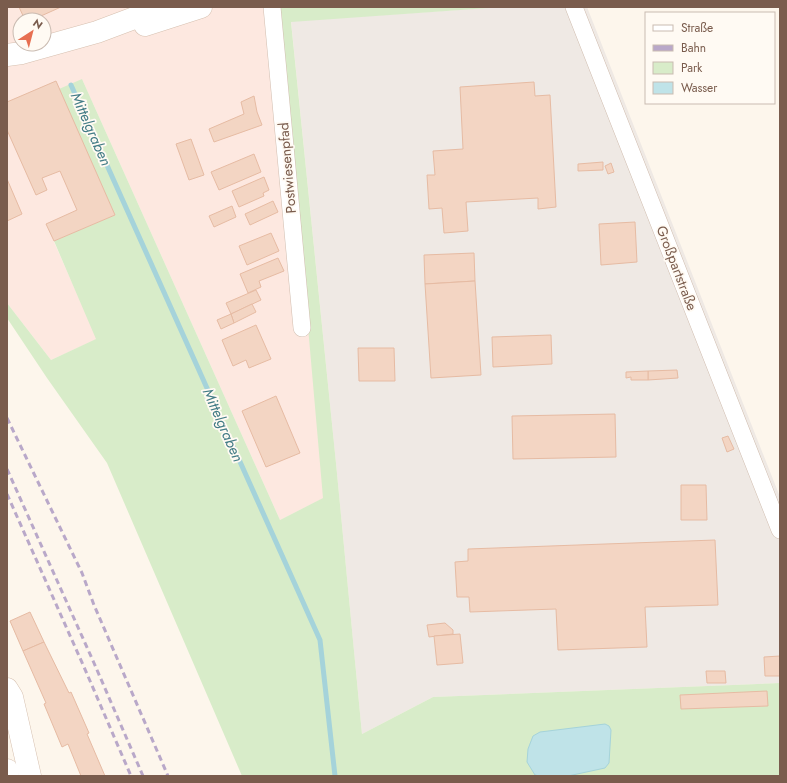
<svg xmlns="http://www.w3.org/2000/svg" width="787" height="783" font-family="Jost,sans-serif">
  <rect width="100%" height="100%" fill="#fdf6ec"/>
  <!-- commercial -->
  <path fill="#fde8e0" fill-rule="evenodd" d="M7,7H280L324,498L280,520L82,79L115,215L54,242L97,339L51,360L7,303ZM20,20H44V44H20Z"/>
  <!-- industrial -->
  <path fill="#efe9e4" d="M503,7H587L780,497V683L433,697L362,734L336,463L291,21Z"/>
  <!-- green -->
  <path fill="#d8ecc9" d="M280,7H503L291,22L336,463L362,734L433,697L780,683V776H242L107,463L47,378L7,318V303L51,360L96,339L54,241L115,215L59,89L82,79L280,520L323,498Z"/>
  <!-- water -->
  <path fill="#bfe3e8" stroke="#a5d3da" d="M605,724L609,726L611,730L609,763L605,768L568,776H539L535,775L527,762L528,749L533,736L540,732Z"/>
  <g fill="none" stroke-linecap="round" stroke-linejoin="round">
    <!-- stream -->
    <path stroke="#a5d3da" stroke-width="5" d="M71,85L320,640L335,776"/>
  </g>
  <!-- building -->
  <g fill="#f3d5c3" stroke="#e6bba3">
    <path d="M19,7H61L32,20H25Z"/>
    <path d="M56,81L115,215L54,241L46,224L77,210L60,171L42,178L47,190L36,195L7,130V102Z"/>
    <path d="M534,82L535,96L550,95L556,207L538,209V198L466,202L468,231L444,233L442,208L429,209L427,175H435L433,151L463,149L460,87Z"/>
    <path d="M254,96L257,112L262,125L214,142L209,129L244,114L241,102Z"/>
    <path d="M191,139L204,175L189,180L176,144Z"/>
    <path d="M254,154L261,172L219,190L211,172Z"/>
    <path d="M603,162V170L578,171V164Z"/>
    <path d="M611,163L614,172L608,174L605,166Z"/>
    <path d="M264,177L269,190L263,193L264,196L239,207L232,191Z"/>
    <path d="M7,179L22,214L7,221Z"/>
    <path d="M273,201L278,212L250,225L245,214Z"/>
    <path d="M232,206L236,217L214,227L209,216Z"/>
    <path d="M635,222L637,262L601,265L599,224Z"/>
    <path d="M271,233L279,251L247,265L239,246Z"/>
    <path d="M474,253L475,281L425,284L424,255Z"/>
    <path d="M278,258L284,271L259,281L261,287L248,293L240,274Z"/>
    <path d="M475,281L481,375L431,378L425,284Z"/>
    <path d="M256,290L261,300L231,314L226,303Z"/>
    <path d="M252,304L256,312L234,323L231,314Z"/>
    <path d="M231,314L234,323L221,329L217,320Z"/>
    <path d="M256,325L271,359L249,368L246,360L233,366L222,340Z"/>
    <path d="M551,335L552,364L493,367L492,337Z"/>
    <path d="M358,348H394L395,381H359Z"/>
    <path d="M677,370L678,378L648,380V371Z"/>
    <path d="M648,371V380H631V377L626,378V372Z"/>
    <path d="M276,396L300,453L266,467L242,411Z"/>
    <path d="M615,414L616,457L513,459L512,416Z"/>
    <path d="M728,436L734,449L727,452L722,438Z"/>
    <path d="M681,485H706L707,520H681Z"/>
    <path d="M715,540L718,605L645,607L647,647L558,650L556,609L470,612L469,597H457L455,562L468,561V549Z"/>
    <path d="M30,612L44,642L23,651L10,621Z"/>
    <path d="M445,623L453,630V634L429,637L427,625Z"/>
    <path d="M460,634L463,663L437,665L434,636Z"/>
    <path d="M44,642L69,693L71,692L89,733L87,734L105,776H81L68,744L62,747L44,704L46,703L23,651Z"/>
    <path d="M780,656V676H765L764,657Z"/>
    <path d="M706,671H725L726,683H707Z"/>
    <path d="M767,691L768,706L681,709L680,695Z"/>
  </g>
  <g fill="none" stroke-linecap="round" stroke-linejoin="round">
    <defs>
      <g id="street">
        <path d="M272,7L302,328"/>
        <path d="M574,7L780,530"/>
      </g>
      <g id="secondary">
        <path d="M145,25L201,7"/>
        <path d="M7,55L22,53L97,32L153,11L161,7"/>
        <path d="M7,689L12,697L30,776"/>
        <path d="M7,770L8,776"/>
      </g>
    </defs>
    <!-- street casing -->
    <use href="#street" stroke="#d1beb0" stroke-width="18"/>
    <!-- secondary casing -->
    <use href="#secondary" stroke="#d6c0b0" stroke-width="23"/>
    <!-- street -->
    <use href="#street" stroke="#fff" stroke-width="17"/>
    <!-- secondary -->
    <use href="#secondary" stroke="#fff" stroke-width="22"/>
    <!-- rail -->
    <g stroke="#b9a8c9" stroke-width="3" stroke-dasharray="6 4" stroke-linecap="butt">
      <path d="M7,418L82,573L94,605L168,776"/>
      <path d="M7,469L94,663L143,776"/>
      <path d="M7,494L84,667L131,776"/>
    </g>
  </g>
  <g text-anchor="middle" dominant-baseline="central" stroke-width="3.5" stroke-linejoin="round" paint-order="stroke">
    <!-- street labels -->
    <g font-size="14" fill="#7a5c4d" stroke="#fffaf3">
      <text transform="translate(287 168) rotate(-95)">Postwiesenpfad</text>
      <text transform="translate(677 268) rotate(69)">Großpartstraße</text>
    </g>
    <!-- water labels -->
    <g font-size="15" font-style="italic" fill="#437c86" stroke="#fffaf3">
      <text transform="translate(91 129) rotate(66)">Mittelgraben</text>
      <text transform="translate(223 425) rotate(66)">Mittelgraben</text>
    </g>
  </g>
  <!-- border -->
  <rect width="787" height="783" fill="none" stroke="#7a5c4d" stroke-width="16"/>
  <!-- legend -->
  <rect x="645" y="12" width="130" height="92" fill="#fffaf3" stroke="#cabbb1"/>
  <rect x="653" y="25" width="20" height="6" fill="#ffffff" stroke="#cabbb1"/>
  <text x="681" y="32" font-size="12" fill="#7a5c4d">Straße</text>
  <rect x="653" y="45" width="20" height="6" fill="#b9a8c9" stroke="#cabbb1"/>
  <text x="681" y="52" font-size="12" fill="#7a5c4d">Bahn</text>
  <rect x="653" y="62" width="20" height="12" fill="#d8ecc9" stroke="#cabbb1"/>
  <text x="681" y="72" font-size="12" fill="#7a5c4d">Park</text>
  <rect x="653" y="82" width="20" height="12" fill="#bfe3e8" stroke="#cabbb1"/>
  <text x="681" y="92" font-size="12" fill="#7a5c4d">Wasser</text>
  <!-- north arrow -->
  <g transform="translate(32 32) rotate(36)"><circle r="19" fill="#fffaf3" stroke="#cabbb1"/>
  <path d="M0-3L7 15L0 10L-7 15Z" fill="#e76f51"/>
  <text y="-6" font-size="11" font-weight="bold" text-anchor="middle" fill="#7a5c4d">N</text>
  </g>
</svg>
